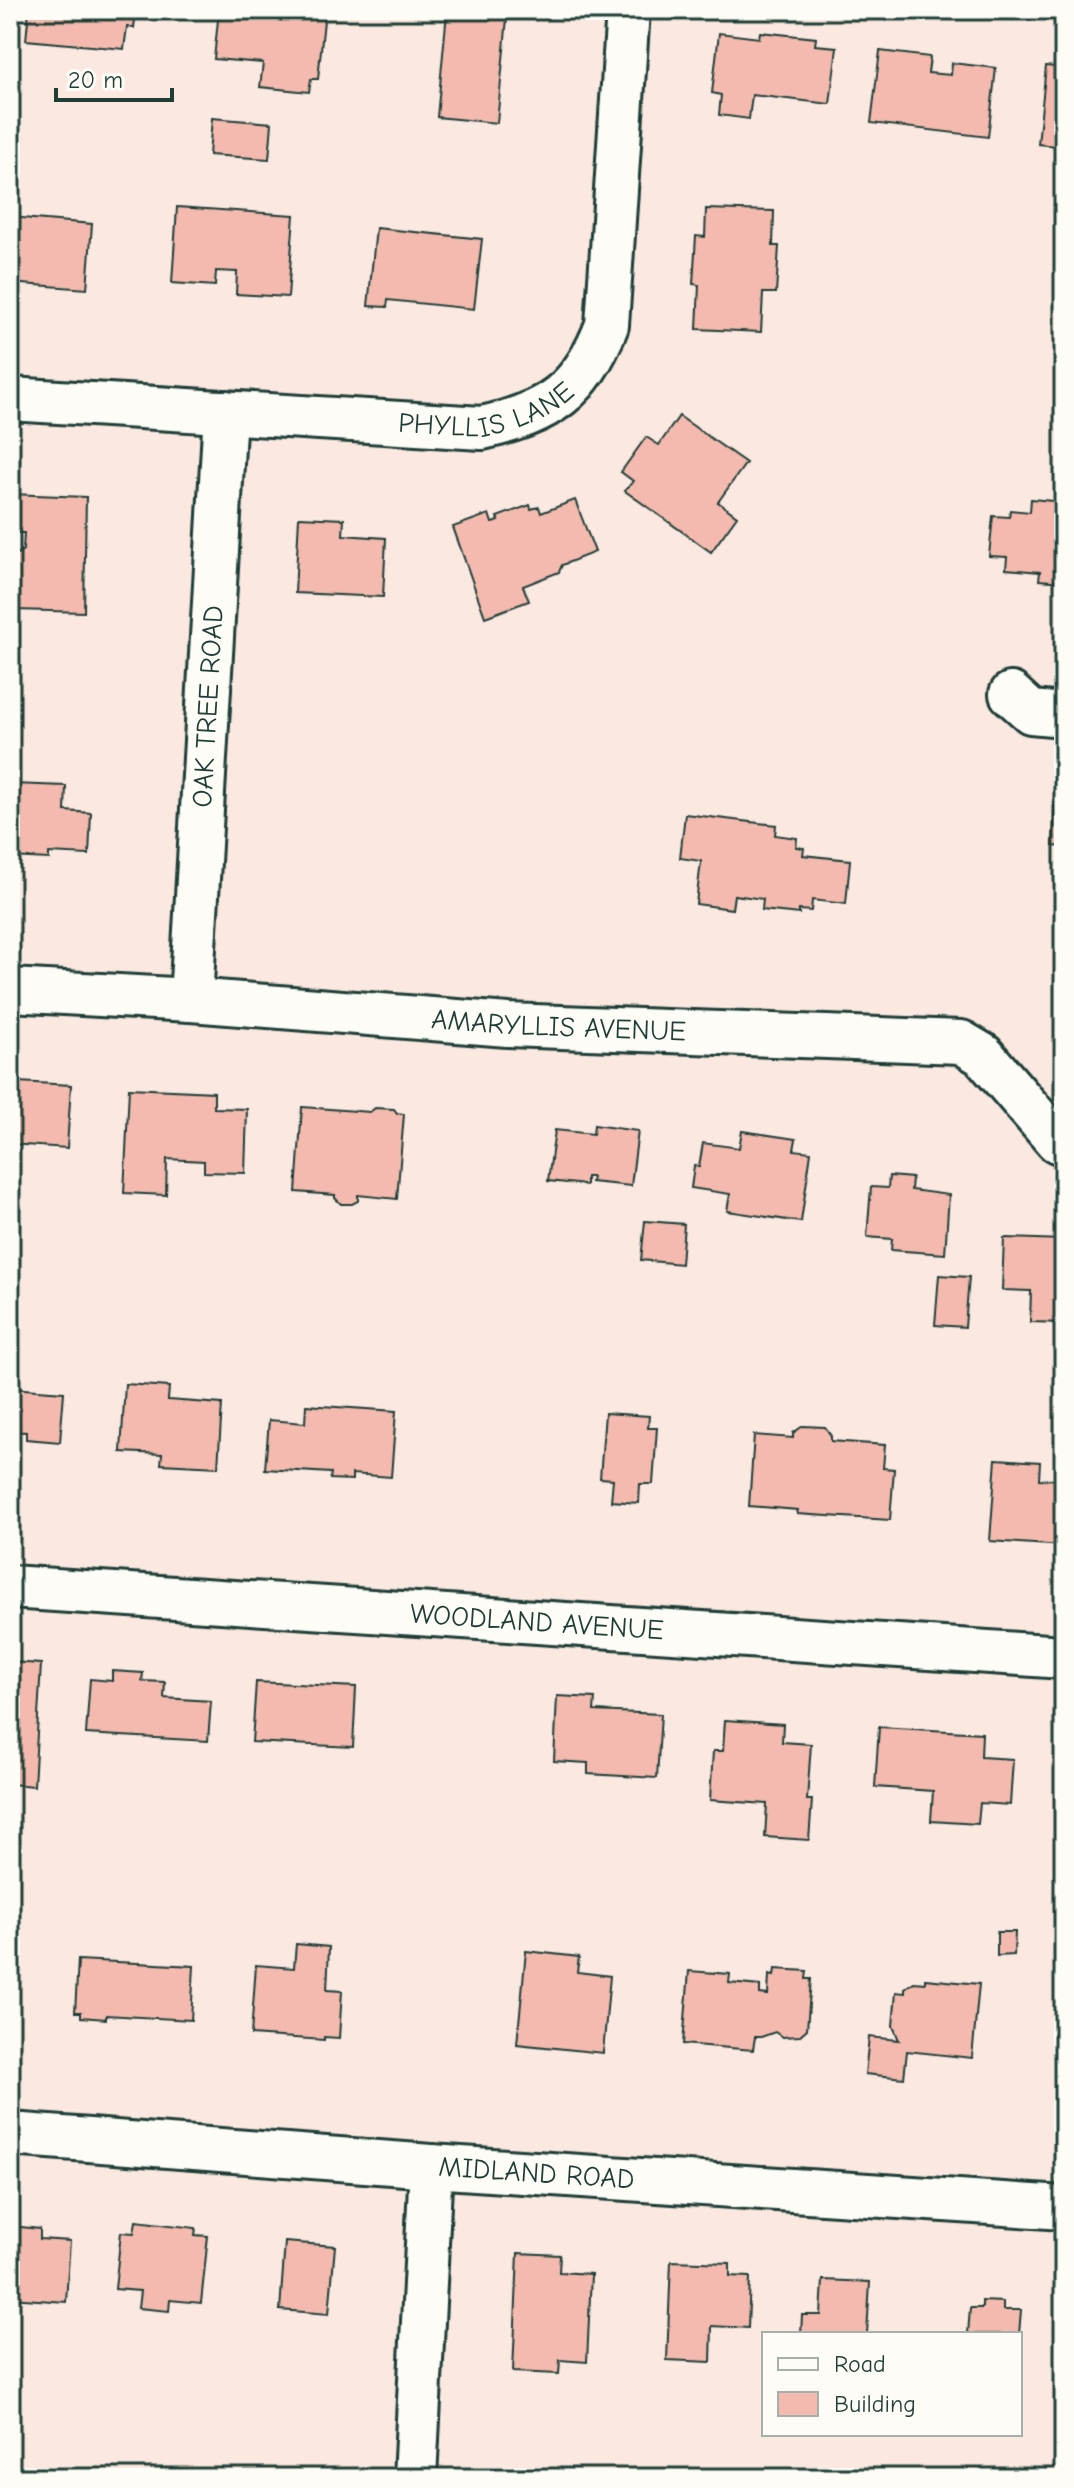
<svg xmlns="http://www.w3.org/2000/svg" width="1074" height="2488" font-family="'Comic Neue',sans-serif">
  <rect width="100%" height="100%" fill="#fae8e1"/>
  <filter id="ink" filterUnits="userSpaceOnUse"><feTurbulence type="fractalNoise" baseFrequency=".0125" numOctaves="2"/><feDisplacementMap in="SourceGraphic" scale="16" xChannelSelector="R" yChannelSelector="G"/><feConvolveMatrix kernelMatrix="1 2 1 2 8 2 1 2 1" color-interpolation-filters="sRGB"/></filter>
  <g filter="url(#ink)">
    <!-- building -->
    <g fill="#f4baaf" stroke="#1f3d34" stroke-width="2">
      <path d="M29,10H136L134,28L127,27L124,49L26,40Z"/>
      <path d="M219,10H325L318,79H311L309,92L260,87L263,63L214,59Z"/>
      <path d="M447,12L507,18L497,123L437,117Z"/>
      <path d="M760,32L816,38L815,45L837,47L830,104L752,95L749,119L719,115L721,95L712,93L719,33L759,38Z"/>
      <path d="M880,51L930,57L928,73L951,75L952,63L996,68L988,137L871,123Z"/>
      <path d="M1046,66L1064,68V147L1038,144Z"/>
      <path d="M212,118L272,123L269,159L209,155Z"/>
      <path d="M177,207L294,215L288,297L236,294L237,272L216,271L215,286L172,283Z"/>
      <path d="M706,209L774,211L773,246H779L776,293H763L761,332L697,329L699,285L693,284L696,236L705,237Z"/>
      <path d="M10,217L92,224L87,289L10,283Z"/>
      <path d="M376,228L482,239L474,309L388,300L387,307L368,306Z"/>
      <path d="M679,416L746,463L718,502L737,516L711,552L625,491L633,481L621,472L646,437L659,445Z"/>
      <path d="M10,494L86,497L84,612L16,610L17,597L10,585V559L23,550L24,533H10Z"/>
      <path d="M1031,499L1064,502V582L1039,580L1040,572L1006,569L1007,557L989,556L993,516L1009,517L1010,510L1030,512Z"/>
      <path d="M575,500L595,552L562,565L559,572L523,586L529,601L485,617L453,527L489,514L492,523L499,521L497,517L530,505L531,509L539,507L541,513Z"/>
      <path d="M299,517L344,519L343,535L386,538L383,597L295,593Z"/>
      <path d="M1056,783L1064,784V847L1053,846Z"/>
      <path d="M12,784L66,786L65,811L91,813L89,855L49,853V859L10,857Z"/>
      <path d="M685,814L776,825L775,835L797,838L796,847L804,848L803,855L850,860L846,904L812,900L811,911L799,910V914L762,910L763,899L734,895L732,909L696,904L701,861L680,858Z"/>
      <path d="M18,1082L71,1085L67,1148L10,1144V1087H18Z"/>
      <path d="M129,1088L214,1092V1108L247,1109L245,1173L204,1172V1161L167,1159L166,1195L124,1193Z"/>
      <path d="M302,1107L370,1112L375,1108L394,1109L397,1113L404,1114L397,1199L358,1195V1201L352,1204H341L335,1198V1195L296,1192Z"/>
      <path d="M594,1125L638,1131L631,1186L591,1182L592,1177H586V1185L548,1181L555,1130L593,1134Z"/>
      <path d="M742,1131L796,1139L794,1150L811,1152L801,1222L727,1211L730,1194L691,1188L694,1166L699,1167L703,1143L739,1148Z"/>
      <path d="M889,1176L912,1178L911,1190L949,1195L945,1254L891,1250L892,1239L867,1237L871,1187L888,1188Z"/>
      <path d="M645,1221L684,1224L681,1264L641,1260Z"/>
      <path d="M1004,1238L1064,1240V1323L1030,1322L1031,1291L1002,1290Z"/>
      <path d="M939,1275L969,1277L965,1327L935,1325Z"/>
      <path d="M125,1384L169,1387L168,1400L222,1404L218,1467L161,1464L162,1454L121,1452Z"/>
      <path d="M10,1388L64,1392L60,1442L26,1439V1432L11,1431L10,1448Z"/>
      <path d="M306,1405L396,1411L391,1477L352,1474V1480L330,1479L331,1473L265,1469L269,1420L305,1423Z"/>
      <path d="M605,1413L649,1416L648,1428H657L653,1484H640L639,1503L611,1501L613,1479L600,1478Z"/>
      <path d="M803,1426L825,1427L831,1436V1441L885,1445L883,1468L894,1469L890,1520L797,1514L798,1510L749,1506L754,1435L793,1438V1433Z"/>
      <path d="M996,1459L1040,1462L1039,1479L1064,1480V1546L990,1541Z"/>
      <path d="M10,1662L41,1664L34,1786L10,1784Z"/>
      <path d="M112,1671L143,1673L142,1681L165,1682L164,1698L211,1701L208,1741L86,1734L90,1679L112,1681Z"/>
      <path d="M256,1682L356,1687L353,1747L252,1742Z"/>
      <path d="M557,1696L595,1698L594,1711L661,1714L657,1778L588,1774V1763L554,1761Z"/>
      <path d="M725,1720L783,1724L782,1742L811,1744L807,1800H812L809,1840L765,1837L767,1804L710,1800L713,1751H723Z"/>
      <path d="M879,1727L982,1733L981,1757L1013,1759L1010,1805L980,1803L978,1824L931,1821L933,1791L875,1787Z"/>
      <path d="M1064,1745V1807H1058Z"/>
      <path d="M10,1925H14L12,1960H10Z"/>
      <path d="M997,1932H1015L1014,1955L997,1956Z"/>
      <path d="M296,1944L329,1947L327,1990L342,1991L339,2038L324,2037V2040L251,2035L256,1965L294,1968Z"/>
      <path d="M526,1951L579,1957L577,1972L610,1976L603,2053L517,2044Z"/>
      <path d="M78,1960L194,1966L191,2020L106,2015V2019L81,2017V2012H75Z"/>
      <path d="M775,1969L807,1971L806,1979H811L807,2029L799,2036L782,2037L775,2032L761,2037H755L753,2050L683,2044L689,1971L730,1974L729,1983L760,1986V1994L768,1995L769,1975L774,1976Z"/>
      <path d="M925,1979L979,1984L972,2058L907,2051L904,2078L865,2074L869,2037L899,2040L893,2026L896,1992L905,1993V1988L914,1982L925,1983Z"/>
      <path d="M1059,2031L1064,2032V2071H1055Z"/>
      <path d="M136,2221L196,2228L195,2235L208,2236L201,2303L170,2300L169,2311L138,2308L140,2291L115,2289L121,2232L134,2233Z"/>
      <path d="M10,2226L40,2229V2239L70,2241L66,2302L10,2298Z"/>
      <path d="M285,2242L335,2246L329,2314L280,2310Z"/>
      <path d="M518,2253L560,2255L559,2272L591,2274L587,2362L560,2360L559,2374L513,2372Z"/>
      <path d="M671,2261L730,2263V2276L750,2277L748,2328L712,2326L711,2362L667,2360Z"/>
      <path d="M823,2280L870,2282L867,2334H801L802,2315H821Z"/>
      <path d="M982,2301L1003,2302V2310H1021L1019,2334H968L970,2308H982Z"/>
      <path d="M184,2472L223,2475V2478H183Z"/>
      <path d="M239,2472L289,2474V2478H239Z"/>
    </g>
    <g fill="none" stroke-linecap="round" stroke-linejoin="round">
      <defs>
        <g id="street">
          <path id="s1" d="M10,399L482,428C549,413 582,391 607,325L628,10"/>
          <path d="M1011,694L1031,712L1064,715"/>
          <path id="s2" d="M10,990L191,1000L508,1025L961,1042L983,1055L1057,1141L1064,1144"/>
          <path id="s3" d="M191,1000L225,412"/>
          <path id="s4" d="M10,1587L1064,1657"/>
          <path id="s5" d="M10,2134L431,2166L1064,2208"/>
          <path d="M415,2478L431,2166"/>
        </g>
      </defs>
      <!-- street casing -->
      <use href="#street" stroke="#1f3d34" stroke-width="48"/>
      <!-- street -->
      <use href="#street" stroke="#fdfcf7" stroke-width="42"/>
    </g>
  </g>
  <g text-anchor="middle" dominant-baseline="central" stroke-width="7" stroke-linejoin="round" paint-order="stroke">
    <!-- street labels -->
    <g font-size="28" fill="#1f3d34" stroke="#fdfcf7">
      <text stroke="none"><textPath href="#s1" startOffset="480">PHYLLIS LANE</textPath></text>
      <text stroke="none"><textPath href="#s3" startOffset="294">OAK TREE ROAD</textPath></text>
      <text stroke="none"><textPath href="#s2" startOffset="550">AMARYLLIS AVENUE</textPath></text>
      <text stroke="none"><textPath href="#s4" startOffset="528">WOODLAND AVENUE</textPath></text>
      <text stroke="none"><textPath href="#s5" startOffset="528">MIDLAND ROAD</textPath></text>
    </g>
  </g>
  <!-- margin -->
  <rect width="1074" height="2488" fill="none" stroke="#fdfcf7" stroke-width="40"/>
  <rect x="20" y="20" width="1034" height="2448" fill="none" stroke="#1f3d34" stroke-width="3" filter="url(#ink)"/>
  <!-- legend -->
  <rect x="762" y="2332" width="260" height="104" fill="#fdfcf7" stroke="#a4b0a9" stroke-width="2"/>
  <rect x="778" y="2358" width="40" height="12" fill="#fdfcf7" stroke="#a4b0a9" stroke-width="2"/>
  <text x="834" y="2372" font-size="24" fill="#1f3d34">Road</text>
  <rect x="778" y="2392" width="40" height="24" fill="#f4baaf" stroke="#a4b0a9" stroke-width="2"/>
  <text x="834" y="2412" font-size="24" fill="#1f3d34">Building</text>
  <!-- scale -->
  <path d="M56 88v12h116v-12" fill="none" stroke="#1f3d34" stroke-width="4"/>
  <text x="68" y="88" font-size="24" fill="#1f3d34" stroke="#fdfcf7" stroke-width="6" paint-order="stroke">20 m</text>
</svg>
